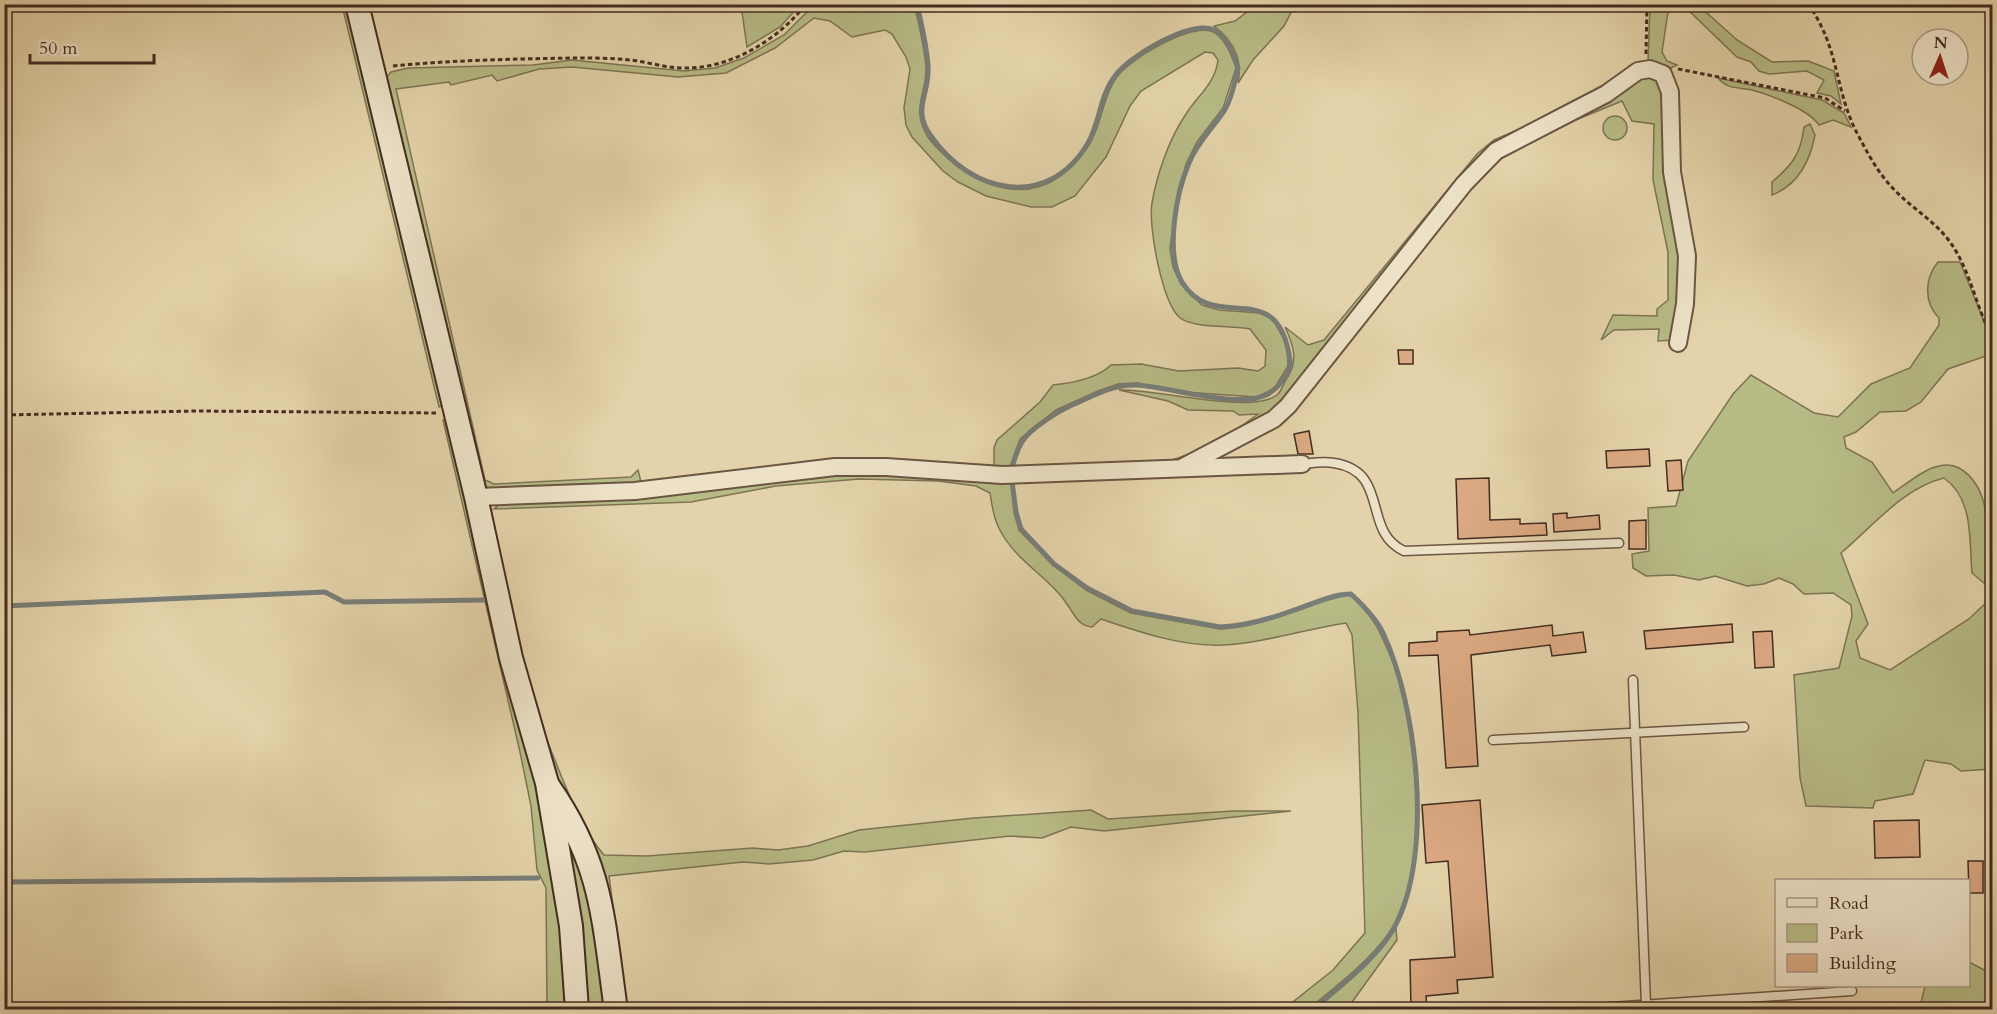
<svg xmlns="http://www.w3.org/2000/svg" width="1997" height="1014" font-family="Cardo,serif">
  <rect width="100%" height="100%" fill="#e4d3aa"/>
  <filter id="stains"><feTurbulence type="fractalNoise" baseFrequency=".00333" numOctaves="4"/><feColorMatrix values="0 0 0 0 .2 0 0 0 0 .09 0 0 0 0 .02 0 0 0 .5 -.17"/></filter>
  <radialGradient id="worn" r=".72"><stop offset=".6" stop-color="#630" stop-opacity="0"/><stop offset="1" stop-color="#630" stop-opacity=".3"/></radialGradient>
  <!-- green -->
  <g fill="#b7bb86" stroke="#7d7454" stroke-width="1.5">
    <path d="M342,5H349L443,405L439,407Z"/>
    <path d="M741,5V4L800,5L780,27L747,47Z"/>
    <path d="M814,5H828L844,9H856L867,5H913C918,15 925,54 926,67C927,95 910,108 928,137C937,150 955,164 968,173C1017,202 1057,193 1089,145C1102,125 1102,98 1116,78C1129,59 1187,25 1211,31C1224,35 1232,56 1236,68L1223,108L1197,142L1186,164L1173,226L1170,249L1173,267L1181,284L1202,305L1219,310L1260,313L1273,320L1287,344L1288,366L1274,389L1256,397L1184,392L1137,383L1118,384L1098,391L1056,410L1020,439L1009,470L994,468V448L997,440L1040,402L1053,385C1072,383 1097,379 1111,365L1141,364L1179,371L1238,368L1258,371L1265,366L1266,350L1250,329C1232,325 1192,329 1179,317C1162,301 1148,226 1152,203C1157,174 1169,139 1186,114C1198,95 1215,84 1218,60L1213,53L1205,52L1141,91L1130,106L1106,157L1075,196L1052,207H1031L986,196L958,182L943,171L912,137L906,125L904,108L910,69L906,57L892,34L885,30L852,37L830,21L814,18L775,48L726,73L678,77L572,67L539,69L497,81L492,75L451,85L449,82L396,89L485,480L494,484L631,477L638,470L642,486L495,491L485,487L384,80L391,72L408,68L533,65L572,60L684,71L715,68L744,58L784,35Z"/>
    <path d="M1256,5H1295L1284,26L1253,60L1238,83C1243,60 1233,40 1214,26L1235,21Z"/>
    <path d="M1650,5H1669L1662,52L1667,61L1677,65L1667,70L1648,61Z"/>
    <path d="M1683,5H1698L1737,40L1772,62L1808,61L1834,71L1841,104L1831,96L1817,93L1824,80L1807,71L1769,74L1759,71L1751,62L1737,57Z"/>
    <path d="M1647,77L1660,80L1664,88L1681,267L1673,340L1658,341L1659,329L1614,330L1601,340L1613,315L1657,316V309L1668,300V252L1653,180L1654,124L1632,121L1622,101L1532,138L1636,79Z"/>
    <path d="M1718,78L1822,100L1844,113L1851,127L1833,120L1819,125C1809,110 1771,95 1752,90C1738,87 1728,90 1718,78Z"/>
    <circle cx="1615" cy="128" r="12"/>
    <path d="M1545,118L1497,145L1273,414L1181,464L1152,465C1190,457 1227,438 1258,414L1239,415L1233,411L1188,410L1168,401L1119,390C1153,388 1255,416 1278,394C1282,390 1284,382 1287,378C1299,361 1293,344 1285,327L1308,345L1324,340L1477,154L1494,140Z"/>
    <path d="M1810,124L1815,135C1810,161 1798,185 1772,195V182C1792,165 1801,154 1804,127Z"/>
    <path d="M1938,262H1960L1992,341V354L1948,369L1921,402L1906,411L1880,412L1856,432L1844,437L1846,448L1872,462L1893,493C1903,486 1913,478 1924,472C1934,466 1948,462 1959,468C1997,490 1986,547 1985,584L1972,573C1969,540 1974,499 1944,478C1904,487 1871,528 1841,553L1868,624L1856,641L1860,658L1890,670L1969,619L1992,597V769L1961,771L1951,764L1925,760L1913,794L1875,801L1873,808L1806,806L1800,778L1794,675L1839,668L1852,616L1851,605L1833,593L1804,594L1793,584L1779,578L1764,584L1747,586L1715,576L1699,580L1674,575L1646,576L1633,568L1632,554L1649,551L1648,508L1676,506L1688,461L1733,394L1751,375L1814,413L1838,417L1871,384L1910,368L1939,325V318C1924,303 1924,279 1938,262Z"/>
    <path d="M443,420H452L539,780L548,862L556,888L564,945L565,1009H547L546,888L537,870L531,806L520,752Z"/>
    <path d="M830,472L1011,482L1014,512L1019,530L1053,565L1086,590L1131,613L1220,629C1247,628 1276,618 1302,609C1318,604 1334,596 1351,595C1362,607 1375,620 1381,635C1389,652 1398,672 1402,690C1416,757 1430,866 1393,927C1373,959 1337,985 1309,1009H1284L1333,970L1365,933L1358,713L1352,635L1346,623C1305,629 1264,643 1223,645C1183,647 1139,632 1101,619L1092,627C1080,626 1075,617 1069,607C1051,578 1018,563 1001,532C994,520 992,506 990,493L976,486L938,481L859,479L776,486L691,502L494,509L500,504Z"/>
    <path d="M538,718C555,758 576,823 604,855L647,856L753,848L778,850L808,846L859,830L974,818L1091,810L1108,819L1233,811H1291L1104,831L1071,827L1042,838L1010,836L865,852L844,851L813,860L769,864L743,862L609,876L627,1009L551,770Z"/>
    <path d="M566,836L578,846L611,1009H583Z"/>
    <path d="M1396,929L1397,940L1347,1009H1315L1377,953Z"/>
    <path d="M1992,955V1009H1776L1921,1003L1925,986H1968L1969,962L1984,970Z"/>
  </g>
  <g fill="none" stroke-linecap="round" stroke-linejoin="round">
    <!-- stream -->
    <g stroke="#787e79" stroke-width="5">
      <path d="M835,4L844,7L861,4"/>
      <path d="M916,4C920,13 928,56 928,67C930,94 911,109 931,136C971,194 1048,211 1088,143C1100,122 1100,95 1115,76C1128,57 1191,19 1214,30C1227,37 1234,55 1238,68C1235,81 1232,99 1224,111C1212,129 1197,143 1189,163C1176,193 1165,254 1182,282C1215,336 1278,273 1290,360C1292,372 1277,390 1266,395C1238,409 1170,387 1137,385C1113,384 1093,396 1072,405C1059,411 1029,429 1022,442C1017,449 1015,459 1012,467"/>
      <path d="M1012,481L1016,512L1021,529L1054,564L1087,588L1132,611L1220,627C1246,626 1273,618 1297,609C1315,603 1333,594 1351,594C1363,605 1376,618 1383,633C1417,705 1434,853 1395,926C1380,956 1338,988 1312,1010"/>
      <path d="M4,606L325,592L344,602L484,600"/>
      <path d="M4,882L538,878"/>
    </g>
  </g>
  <!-- building -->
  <g fill="#dba983" stroke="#432c21" stroke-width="1.5">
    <path d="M1398,350H1413V364H1399Z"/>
    <path d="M1309,431L1313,454H1298L1294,434Z"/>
    <path d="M1649,449L1650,466L1607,468L1606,451Z"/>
    <path d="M1681,460L1683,490L1668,491L1666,461Z"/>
    <path d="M1489,478L1490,520L1520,519V524L1546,523L1547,535L1458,539L1456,479Z"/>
    <path d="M1567,513V518L1599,515L1600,529L1554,532L1553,514Z"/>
    <path d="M1646,520V549H1629V521Z"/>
    <path d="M1732,624L1733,642L1646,649L1644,631Z"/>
    <path d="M1552,625L1553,636L1583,632L1586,652L1552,656L1550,645L1471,655L1478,766L1446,768L1438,655L1409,656V643L1437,641V632L1469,630L1470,635Z"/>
    <path d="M1772,631L1774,667L1755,668L1753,632Z"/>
    <path d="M1480,800L1493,977L1457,980L1458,993L1426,996L1427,1008L1411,1009L1410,960L1455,957L1448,861L1426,863L1422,805Z"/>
    <path d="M1919,820L1920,857L1875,858L1874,821Z"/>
    <path d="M1968,861H1983V893H1969Z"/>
  </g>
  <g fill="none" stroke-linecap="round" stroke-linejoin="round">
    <defs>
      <g id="lane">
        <path d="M1302,464C1312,463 1324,461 1334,463C1391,472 1361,531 1404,551L1619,543"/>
        <path d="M1633,680L1646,1004"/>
        <path d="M1493,740L1744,727"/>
        <path d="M1565,1010L1852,991"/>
      </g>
      <g id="street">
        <path d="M1181,468L1274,419L1288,406L1464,184L1496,151L1606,94L1638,71L1650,69L1663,74L1670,92L1672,172L1687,256L1685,304L1678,343"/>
        <path d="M476,497L635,491L835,467H886L1002,475L1302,464"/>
      </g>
      <g id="secondary">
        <path d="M357,4L476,497L511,658L547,783L571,926L577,1010"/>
        <path d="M549,787C603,865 603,919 616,1010"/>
      </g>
    </defs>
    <!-- lane casing -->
    <use href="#lane" stroke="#6b5643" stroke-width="11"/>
    <!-- street casing -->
    <use href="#street" stroke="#6b5643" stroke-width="20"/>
    <!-- secondary casing -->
    <use href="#secondary" stroke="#432c21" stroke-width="26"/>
    <!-- path -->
    <g stroke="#432c21" stroke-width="3" stroke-dasharray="4.5 3" stroke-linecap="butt">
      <path d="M1808,4C1840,48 1834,90 1858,135C1867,152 1877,171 1890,185C1907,205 1931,218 1947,238C1970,267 1975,305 1992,337"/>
      <path d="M1646,54L1647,4"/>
      <path d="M393,66C453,60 515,59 575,58C593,58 612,58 630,60C648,62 666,68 684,68C731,69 779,39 806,4"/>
      <path d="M1678,69L1825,98L1845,111"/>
      <path d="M4,415L196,411L438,413"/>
    </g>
    <!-- lane -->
    <use href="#lane" stroke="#ede2c8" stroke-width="8"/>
    <!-- street -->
    <use href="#street" stroke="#ede2c8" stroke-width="16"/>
    <!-- secondary -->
    <use href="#secondary" stroke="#ede2c8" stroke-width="22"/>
  </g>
  <!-- margin -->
  <rect width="1997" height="1014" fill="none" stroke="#e4d3aa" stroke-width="24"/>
  <rect x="6" y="6" width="1985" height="1002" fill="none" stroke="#432c21" stroke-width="3"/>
  <rect x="12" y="12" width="1973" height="990" fill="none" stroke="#432c21" stroke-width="1.5"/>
  <!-- legend -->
  <rect x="1775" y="879" width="195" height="108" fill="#ede2c8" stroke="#a99985" stroke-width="1.5"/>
  <rect x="1787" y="898" width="30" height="9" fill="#ede2c8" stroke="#a99985" stroke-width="1.5"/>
  <text x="1829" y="909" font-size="18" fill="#432c21">Road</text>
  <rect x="1787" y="924" width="30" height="18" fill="#b7bb86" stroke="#a99985" stroke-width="1.5"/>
  <text x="1829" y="939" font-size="18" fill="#432c21">Park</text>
  <rect x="1787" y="954" width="30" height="18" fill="#dba983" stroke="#a99985" stroke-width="1.5"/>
  <text x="1829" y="969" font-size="18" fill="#432c21">Building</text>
  <!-- north arrow -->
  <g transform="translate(1940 57) rotate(3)"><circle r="28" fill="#ede2c8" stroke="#a99985" stroke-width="1.5"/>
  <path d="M0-4.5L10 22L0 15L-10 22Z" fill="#8f2418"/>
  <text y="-9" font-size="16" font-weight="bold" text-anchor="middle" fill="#432c21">N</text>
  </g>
  <!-- scale -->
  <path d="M30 54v9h124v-9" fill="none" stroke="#432c21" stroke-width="3"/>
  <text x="39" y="54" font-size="18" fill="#432c21" stroke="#ede2c8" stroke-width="4.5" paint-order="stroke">50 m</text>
  <rect width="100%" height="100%" filter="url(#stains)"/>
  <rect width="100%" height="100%" fill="url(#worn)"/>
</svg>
